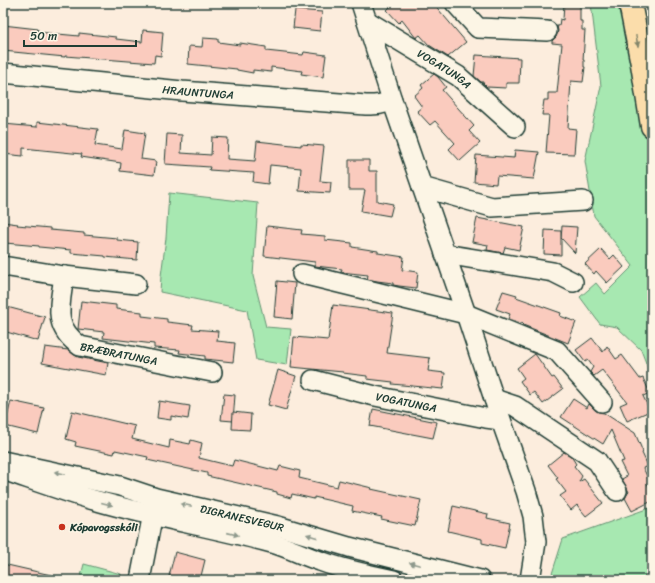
<svg xmlns="http://www.w3.org/2000/svg" width="655" height="583" font-family="Sriracha,sans-serif">
  <rect width="100%" height="100%" fill="#fceddd"/>
  <filter id="ink" filterUnits="userSpaceOnUse"><feTurbulence type="fractalNoise" baseFrequency=".025" numOctaves="2"/><feDisplacementMap in="SourceGraphic" scale="8" xChannelSelector="R" yChannelSelector="G"/><feConvolveMatrix kernelMatrix="1 2 1 2 8 2 1 2 1" color-interpolation-filters="sRGB"/></filter>
  <g filter="url(#ink)">
    <!-- green -->
    <g fill="#a7e8b1" stroke="#639272">
      <path d="M591,3H623L652,156V388L651,376L641,350L617,327L600,324L580,297L596,283L605,294L633,266L594,216L585,161L601,86Z"/>
      <path d="M169,193L258,203L253,276L266,327L291,329L287,365L256,360L247,310L160,292L161,276L166,238Z"/>
      <path d="M652,507V580H550L563,539Z"/>
      <path d="M84,564L121,574L120,580H80Z"/>
    </g>
    <!-- building -->
    <g fill="#facbbe" stroke="#1f3d34">
      <path d="M394,3H433L466,42L448,57L429,45L420,35L416,38L402,20L399,23L387,10Z"/>
      <path d="M564,3H580V21H582V30H585L583,60H584V67H585L583,82L571,81L568,128L576,129L574,154L546,153L549,115H542L544,100H548V93H557L562,44L552,43V41L556,37L558,31L557,26H559L560,19L563,20Z"/>
      <path d="M295,10L322,12L320,31L293,28Z"/>
      <path d="M3,25L38,29L37,32L79,36V33L116,37V39L142,42L143,30L163,32L161,56L155,55L154,63L65,56V57L3,51Z"/>
      <path d="M203,38L218,39V42L240,45V43L266,47V51L303,55L304,52L326,55L323,77L301,74L302,71L271,67V72L253,70V73L237,70V69L188,64L189,46L202,47Z"/>
      <path d="M476,55L520,58L519,83H506V88L487,87L483,83V82H481L474,76Z"/>
      <path d="M434,74L438,77L446,87L442,90L474,126L469,131L480,143L460,161L449,149L455,143L435,121L430,125L417,111L422,107L414,96L423,88L421,85Z"/>
      <path d="M37,122L98,129L95,145L122,149L125,130L145,133L141,159L156,161L154,175L120,171L121,163L81,157L82,154L23,148V156L3,154V124L37,127Z"/>
      <path d="M167,134L182,135L181,153L211,155L212,137L228,138L227,159L255,161L257,141L301,146V144L324,146L320,181L331,182L330,193L299,191L301,168L270,165L268,184L253,182L254,173L209,170L210,167L165,164Z"/>
      <path d="M515,150L539,152L534,179L497,176L496,184L474,182L476,155L514,158Z"/>
      <path d="M349,160H369V171H377V201L393,204L390,216L361,211L365,190H349Z"/>
      <path d="M477,218L524,227L519,250L505,247L503,253L487,250L488,245L472,242Z"/>
      <path d="M3,222L18,224L17,225L50,228V230L84,233V235L117,238V240L138,242L137,260L105,257V256L71,253V250L39,247V246L5,243V241L3,240Z"/>
      <path d="M267,226L302,230L301,234L325,236V240L352,243V247L378,251V253L404,257L402,270L418,272L416,288L399,286L393,285V283L377,281L367,279L368,275L341,272L342,269L315,266V262L264,256Z"/>
      <path d="M562,226L577,227L575,253L561,238Z"/>
      <path d="M545,230L561,231V255L544,254Z"/>
      <path d="M601,249L610,259L614,255L624,267L607,283L596,271L594,274L585,264Z"/>
      <path d="M277,281L295,283L292,319L274,317Z"/>
      <path d="M503,291L517,295L516,297L561,313L560,316L576,322L568,343L523,325L524,324L508,319L510,314L496,309Z"/>
      <path d="M81,301L116,305V309L142,312V316L167,319V322L193,325L192,329L218,331L217,341L235,343L233,362L205,359V356L179,353L180,350L154,348V344L103,338L104,332L78,329Z"/>
      <path d="M333,305L393,313L387,353L430,358L428,371L445,373L443,389L392,384L393,382L367,379V376L343,373V372L291,367L294,337L328,340Z"/>
      <path d="M3,306L45,317L38,341L3,331Z"/>
      <path d="M592,338L603,352L607,346L616,359L622,355L640,379L643,378L650,393L643,396L650,411L627,421L620,405L627,402L602,370L594,376L590,372L593,367L588,360L585,362L576,350Z"/>
      <path d="M45,347L68,350L73,354L78,357L108,363L106,375L42,363Z"/>
      <path d="M535,354L552,378L554,377L563,389L543,404L534,392L530,395L520,381L524,378L517,368Z"/>
      <path d="M278,370L296,376L286,410L268,405Z"/>
      <path d="M224,394L235,395L233,421L221,420Z"/>
      <path d="M573,399L587,408L589,404L594,409L598,412L604,413L635,433L643,452L642,453L648,466L643,468L650,482L647,483L652,492V501L632,511L625,498L628,493L629,492L622,479L627,476L620,462L624,461L611,430L603,444L561,417Z"/>
      <path d="M11,401L44,408L38,434L5,426Z"/>
      <path d="M159,401L190,406L188,419L171,416V420L157,418Z"/>
      <path d="M373,409L437,422L433,438L370,426Z"/>
      <path d="M72,411L135,426L132,439L169,448L170,440L190,444L191,440L202,443L199,458L232,466L234,460L278,471L280,466L300,471L299,478L337,487L339,480L372,488L371,489L421,500L415,526L381,519L382,517L352,511L353,506L314,497V499L292,494L291,498L277,494V492L207,476V473L147,460L148,457L115,450L114,454L75,446L76,442L66,439Z"/>
      <path d="M233,412L251,414L250,430L232,429Z"/>
      <path d="M564,452L571,456L576,464L574,466L582,476L579,482L584,479L603,503L586,516L577,505L571,510L560,496L566,492L556,479L558,478L548,465Z"/>
      <path d="M453,506L488,514L487,518L510,523L505,548L482,543V539L448,531Z"/>
      <path d="M175,552L205,560L200,580H187L169,576Z"/>
      <path d="M3,564L51,575V580H3Z"/>
    </g>
    <g fill="none" stroke-linecap="round" stroke-linejoin="round">
      <defs>
        <g id="minor">
          <path d="M361,3L392,100L466,314L501,420L526,491L533,516L536,542L530,580"/>
          <path d="M455,3L478,28L547,31"/>
          <path id="s1" d="M367,21L458,76L515,127"/>
          <path id="s2" d="M3,73L182,91L366,105C376,105 383,105 392,100"/>
          <path d="M422,187L492,207L583,201"/>
          <path d="M445,254L553,272L573,282"/>
          <path d="M3,266L64,276L136,284"/>
          <path d="M302,274L466,314L557,351L602,402"/>
          <path id="s3" d="M64,276C60,306 52,326 80,346L212,372"/>
          <path id="s4" d="M313,380L375,396L486,418L501,420"/>
          <path d="M494,399L515,406L597,461L617,491"/>
          <path id="s5" d="M3,461L120,486L156,498L278,526L349,547L480,580"/>
          <path d="M12,473C41,483 71,494 101,502C158,518 215,528 272,543C289,548 304,556 320,561C344,570 369,575 394,580"/>
          <path d="M140,580L155,503"/>
        </g>
        <path id="major" d="M630,3L642,64L652,126"/>
      </defs>
      <!-- minor casing -->
      <use href="#minor" stroke="#1f3d34" stroke-width="22"/>
      <!-- major casing -->
      <use href="#major" stroke="#1f3d34" stroke-width="25"/>
      <!-- minor -->
      <use href="#minor" stroke="#fcf5e5" stroke-width="19"/>
      <!-- major -->
      <use href="#major" stroke="#fbddab" stroke-width="22"/>
    </g>
    <!-- one-way arrows -->
    <defs><path id="oneway-solid" d="M-6-.8H1V-3.2L6.5 0L1 3.2V.8H-6Z"/></defs>
    <use fill="#82856a" href="#oneway-solid" transform="translate(637 41) rotate(79)"/>
    <g fill="#8e998c">
      <use href="#oneway-solid" transform="translate(60 473) rotate(-168)"/>
      <use href="#oneway-solid" transform="translate(107 504) rotate(15)"/>
      <use href="#oneway-solid" transform="translate(186 505) rotate(-168)"/>
      <use href="#oneway-solid" transform="translate(233 534) rotate(13)"/>
      <use href="#oneway-solid" transform="translate(312 536) rotate(-163)"/>
      <use href="#oneway-solid" transform="translate(415 564) rotate(-166)"/>
    </g>
  </g>
  <!-- markers -->
  <circle fill="#c8321e" stroke="#fcf5e5" stroke-width="1.5" cx="62" cy="527" r="4"/>
  <g text-anchor="middle" dominant-baseline="central" stroke-width="3" stroke-linejoin="round" paint-order="stroke">
    <!-- street labels -->
    <g font-size="11" fill="#1f3d34" stroke="#fcf5e5">
      <text stroke="none"><textPath href="#s1" startOffset="91">VOGATUNGA</textPath></text>
      <text stroke="none"><textPath href="#s2" startOffset="196">HRAUNTUNGA</textPath></text>
      <text stroke="none"><textPath href="#s3" startOffset="117">BRÆÐRATUNGA</textPath></text>
      <text stroke="none"><textPath href="#s4" startOffset="96">VOGATUNGA</textPath></text>
      <text stroke="none"><textPath href="#s5" startOffset="246">DIGRANESVEGUR</textPath></text>
    </g>
    <!-- poi labels -->
    <g font-size="11" font-weight="bold" fill="#1f3d34" stroke="#fcf5e5" text-anchor="start">
      <text x="70" y="527">Kópavogsskóli</text>
    </g>
  </g>
  <!-- margin -->
  <rect width="655" height="583" fill="none" stroke="#fcf5e5" stroke-width="16"/>
  <rect x="8" y="8" width="639" height="567" fill="none" stroke="#1f3d34" stroke-width="1.5" filter="url(#ink)"/>
  <!-- scale -->
  <path d="M24 40v6h112v-6" fill="none" stroke="#1f3d34" stroke-width="2"/>
  <text x="30" y="40" font-size="12" fill="#1f3d34" stroke="#fcf5e5" stroke-width="3" paint-order="stroke">50 m</text>
</svg>
